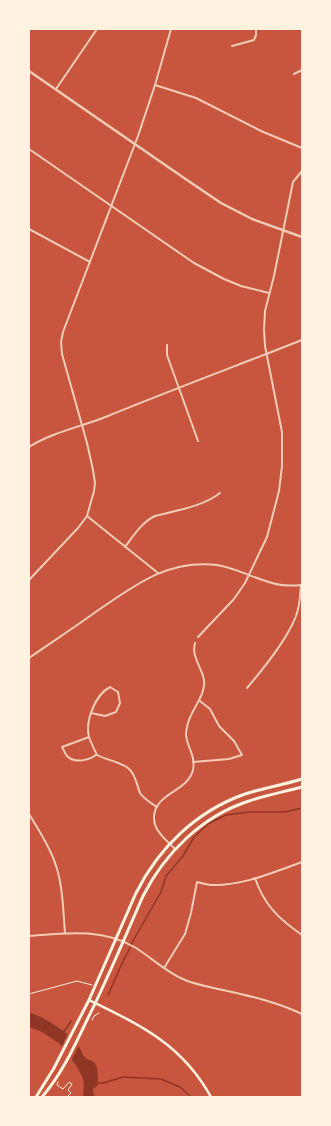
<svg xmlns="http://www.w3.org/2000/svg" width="331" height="1126" font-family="'Crimson Pro',serif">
  <rect width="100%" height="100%" fill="#c8553d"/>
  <!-- water -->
  <path fill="#8f3625" d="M29,1012C48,1019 70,1033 81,1050C82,1052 82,1055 84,1056C87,1061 93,1059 96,1065C98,1070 98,1077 98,1083L97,1086L93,1089V1092L95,1097H83L84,1083L82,1076L77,1067L60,1044L42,1032L29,1027Z"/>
  <!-- pier -->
  <path fill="#c8553d" d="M68,1033L79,1045L71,1061L61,1048Z"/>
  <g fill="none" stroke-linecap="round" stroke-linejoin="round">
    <!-- stream -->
    <g stroke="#8f3625" stroke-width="1.5">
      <path d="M108,995L124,959L129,950L134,939L161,892L166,876L183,856L194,837L208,824L226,815L249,812H285L302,808"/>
      <path d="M63,1033L71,1021"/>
      <path d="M97,1083H103L123,1077L161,1079L180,1087L191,1097"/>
    </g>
    <!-- path -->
    <g stroke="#fff3e0" stroke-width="1">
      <path d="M29,994L77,981L92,985"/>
      <path d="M92,1020L94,1016L99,1013"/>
      <path d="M58,1082L57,1085L63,1089L69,1082L72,1084L68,1090L71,1093L67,1097"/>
    </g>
    <!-- minor -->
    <g stroke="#f1ccb7" stroke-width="2">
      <path d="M232,46L254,40L256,35V29"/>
      <path d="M294,74L302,70"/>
      <path d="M155,85L196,98L261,131L302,148"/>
      <path d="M56,89L97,29"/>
      <path d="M29,149L194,263L224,279L241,286L269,293"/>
      <path d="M29,229L90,262"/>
      <path d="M167,345V355L198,441"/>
      <path d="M29,447C51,433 79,427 103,418C169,391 236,366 302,340"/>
      <path d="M87,516L158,573"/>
      <path d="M125,547C134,535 142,522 155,516C177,510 202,507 220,493"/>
      <path d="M29,580L78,528L87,516L94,491L95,483L93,470L87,443L62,354L61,342L63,332L138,136L155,85L171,29"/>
      <path d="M198,637L234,599L245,583L267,537L279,491L282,466V432L265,346L264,330L265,311L274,276L293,182L302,171"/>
      <path d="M29,658C52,642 75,627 97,611C135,585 168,559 217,565C236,568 253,578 272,583C282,586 292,586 302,585"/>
      <path d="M247,688C263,669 287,640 296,616C300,606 300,596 301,585"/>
      <path d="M91,713L105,716L116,712L120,703L118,692L110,687C95,695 85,721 89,737C91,743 94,749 97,755C106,760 125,763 130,770C136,776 137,786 140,793C144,799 151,803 157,807"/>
      <path d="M89,737L62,747C64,750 65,754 67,756C75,764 89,760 96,755"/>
      <path d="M193,762L229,759L242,755L234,741L219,726L210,709L200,701"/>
      <path d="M29,814C38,829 48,844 54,860C63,883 63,909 65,933"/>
      <path d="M175,849C164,838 150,828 155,811C161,792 188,790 193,770C196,756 187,747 186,735C186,730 188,723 189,720C193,708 206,694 204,680C202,667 191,657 195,643"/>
      <path d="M255,878C264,905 279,919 302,935"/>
      <path d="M29,936C66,933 103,928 136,948C152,958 167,973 185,980C197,985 210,987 223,990C250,996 277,1002 302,1014"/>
      <path d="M164,968L185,934L191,913L197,882C202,883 207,885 212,885C242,886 274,872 302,862"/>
    </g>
    <!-- tertiary -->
    <path stroke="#f1ccb7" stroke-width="2.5" d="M29,71L184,178L221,203L252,219L302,237"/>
    <!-- secondary -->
    <path stroke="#fff3e0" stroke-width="2.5" d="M89,1000C140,1025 182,1044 211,1097"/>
    <!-- primary -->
    <g stroke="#fff3e0" stroke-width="3">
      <path d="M36,1097L54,1068L89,1000L136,893C159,847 197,811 245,794C264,788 283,785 302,779"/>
      <path d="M42,1097C62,1074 75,1045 88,1018C108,978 125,937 143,896C165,853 202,816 249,801C266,795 284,792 302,787"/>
    </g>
  </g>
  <!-- border -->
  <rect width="331" height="1126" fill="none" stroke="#fff3e0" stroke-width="60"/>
</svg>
